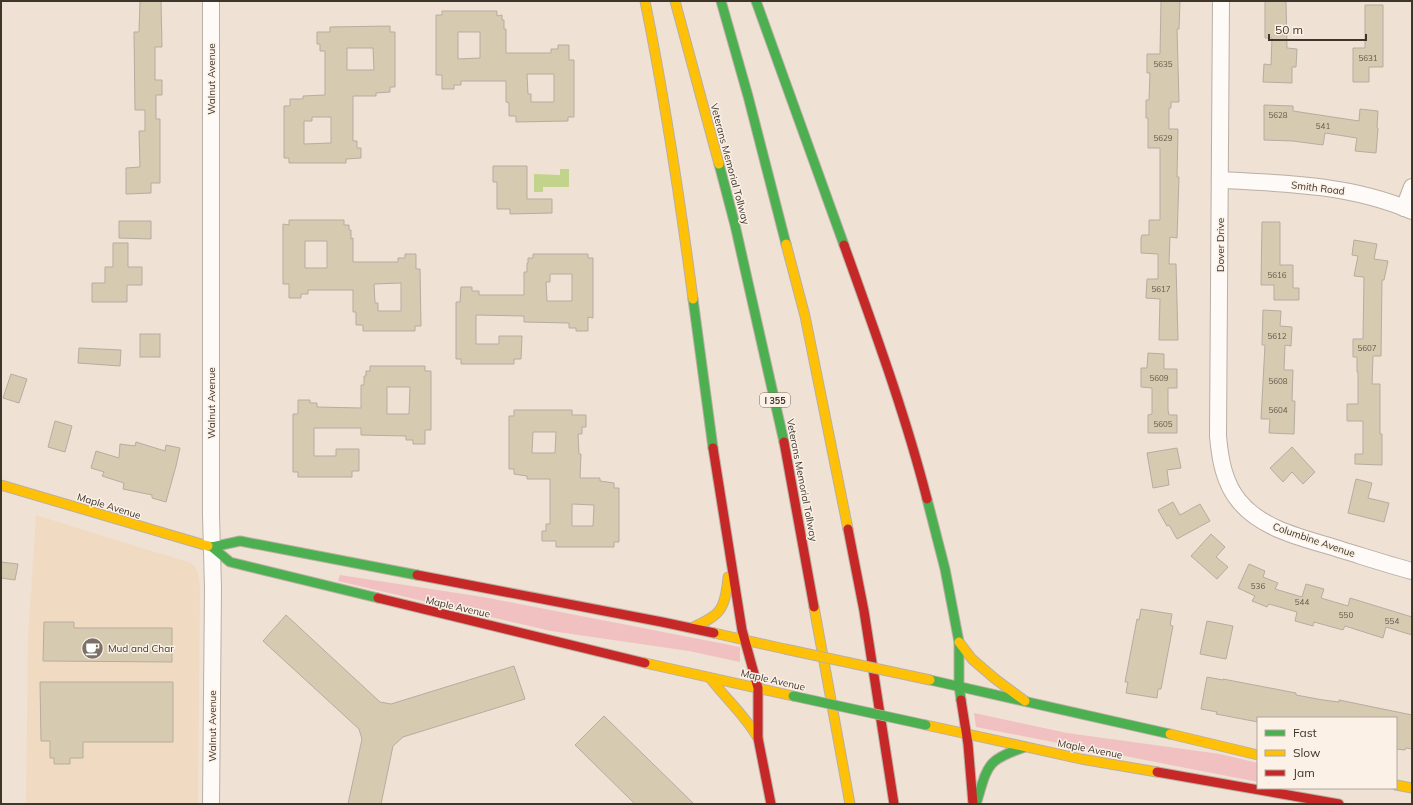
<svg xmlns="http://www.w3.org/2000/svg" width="1413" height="805" font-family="Mulish,sans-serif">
  <rect width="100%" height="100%" fill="#efe1d3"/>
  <!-- built -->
  <path fill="#f1dac2" d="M36,515L148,550L189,562L194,566L198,572L200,588L198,804H26L28,638Z"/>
  <!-- green -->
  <g fill="#f1c1c1">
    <path d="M340,575L483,597L740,647V662L689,651L551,631L338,581Z"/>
    <path d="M974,713L1067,733L1220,754L1258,763V782L976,727Z"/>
  </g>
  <!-- water -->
  <path fill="#c2d38b" d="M560,169H569V187H543V192H534V174L560,175Z"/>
  <!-- building -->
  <g fill="#d6cab0" stroke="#b5ada1" fill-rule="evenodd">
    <path d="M140,1H161L162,47H155V80H162V95H156V119H160V183H151V193L126,194V168L140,167L139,131H145V110H135L134,32H139Z"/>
    <path d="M1161,1H1180L1179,29H1177L1179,102H1171V108H1169V129H1178L1177,177H1179L1177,238L1170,237L1169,264H1176L1178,340H1159L1160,299L1146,298L1147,279H1158V254L1141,253V238L1142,235H1149V220H1160V148H1148V118H1146V100H1149L1150,73H1147V54H1160Z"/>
    <path d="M1265,1H1286L1287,48L1297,49L1296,67H1292V83L1263,82L1264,64L1271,65L1272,38H1265Z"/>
    <path d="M1365,5H1383V67H1369V82H1353V48H1365Z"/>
    <path d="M442,11H497V16L502,15V20H504V29H506V53H551V49H558V45H569V60H574V117H568V121L516,122V116H509V103L506,102V81H461V85H454V89H442V75H436V15H442ZM458,32H480V58L458,59ZM527,74H554V102H531V94H528Z"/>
    <path d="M390,26V32H395V87H390V92L376,93V96H353V141H357V148H361V158L346,159V163H289V158H284V106H290V99H303V96L325,95V51H320V44H317V32H330V27ZM347,48H373L374,70H347ZM312,117H331V143L304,144V121H312Z"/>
    <path d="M1264,105L1293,106V111L1359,121L1360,109L1378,111L1377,128H1378L1376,153L1355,151L1357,138L1325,133L1323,145L1293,141L1264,140Z"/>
    <path d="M493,166H527V199H552V213L510,214V209H497V182H493Z"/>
    <path d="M289,220H344V225H349V230H351V239L353,238V262H398V258H405V254H416V269H420L421,326H415V331H363V325H356V312H353V290H308V294H301V298H289V284H283V224L289,225ZM305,241H327V268H305ZM401,283V311H378V303H375L374,284Z"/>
    <path d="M119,221H151V239L119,238Z"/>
    <path d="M1262,222H1280V265H1293V288H1299V300H1274V285H1261Z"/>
    <path d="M1354,240L1377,244L1374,259L1388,261L1384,280H1382L1381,356H1373L1372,384H1380V434H1382V465L1355,464V454H1363V421H1347V404H1358V372H1357V357H1353V339H1363L1364,277L1354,276L1358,256L1352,255Z"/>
    <path d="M113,243H128V267H142V285H127V302H92V283H105V267H113Z"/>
    <path d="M533,254H588V258H593V318L588,317V331H576V328H569V323L524,322V316L476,315V344H499V336H522L521,359H514V364H461V359H456V302H460L461,287H472V291H479V295H524V272H527V263H528V258H533ZM550,274H572V301H547L546,282H550Z"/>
    <path d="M1263,310L1281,311L1280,326L1292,327L1291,346L1285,345L1284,370H1293L1292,401H1295L1294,434L1269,433L1270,419H1261L1265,345H1262Z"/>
    <rect x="140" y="334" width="20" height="23"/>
    <path d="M79,348L121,350L120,366L78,363Z"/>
    <path d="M1148,353L1164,354V369H1177V388H1168V410L1169,415H1177V433H1148V415L1152,414V388L1141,387V368H1147Z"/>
    <path d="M370,366H425V371H431V430H425V444H413V440H406V436L361,435V428H314V456H336V449H359V471H352V477H298V472H293V414H298V400H310V403H317V407L361,408V385H364V376H366V371H370ZM387,387H410L409,414H387Z"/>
    <path d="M11,374L27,379L19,403L3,398Z"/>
    <path d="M514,410H572V415H586V427H582V434H578L579,454H581L580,478H600V481L614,483V488H619V542H614V547H556V541H542V531H546V524H550V479H527V476L514,474V469H509V416H514ZM533,432H556L555,453H532ZM572,504L594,505L593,526H572Z"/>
    <path d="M55,421L72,426L65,452L48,447Z"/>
    <path d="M136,442L165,451L166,445L180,448L176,466L166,502L152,498V495L123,489L124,483L102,476L104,472L91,468L96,451L119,458L120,444L135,446Z"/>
    <path d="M1292,447L1315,472L1303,484L1292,472L1283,482L1270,468Z"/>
    <path d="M1177,448L1181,468L1167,470L1169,485L1153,488L1147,453Z"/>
    <path d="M1356,479L1372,483L1368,498L1389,503L1384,522L1348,513Z"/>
    <path d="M1173,502L1180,515L1200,504L1210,521L1177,539L1169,525L1167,526L1158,510Z"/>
    <path d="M1211,534L1225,547L1216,557L1228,567L1217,579L1191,556Z"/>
    <path d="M1,562L18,564L15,580L1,578Z"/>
    <path d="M1249,564L1265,571L1263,577L1278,583L1275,589L1302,597L1306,584L1324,589L1321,598L1348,606L1350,598L1412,617V635L1386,627L1383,638L1345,626L1343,630L1314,622L1313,626L1295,621L1297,612L1269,604L1267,607L1252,601L1255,596L1238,588Z"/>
    <path d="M1141,609L1172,614L1170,625L1173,626L1161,689H1158L1157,698L1126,693L1128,682H1125L1137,619L1139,620Z"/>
    <path d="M286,615L380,702L391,704L514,666L525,699L403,737L393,746L381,804H348L362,739L359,729L263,641Z"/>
    <path d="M1207,621L1233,626L1226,659L1200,654Z"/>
    <path d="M44,622H74V628H172V662L43,661Z"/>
    <path d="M1207,677L1223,680V679L1296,693V695L1323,700L1339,702V700L1412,715V749L1406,748L1405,750L1396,749V718H1258V722L1216,714L1217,712L1201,709Z"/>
    <path d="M40,682H173V742H83V758H70V764H54V758H50V741H41Z"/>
    <path d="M604,716L694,804H635L575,745Z"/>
  </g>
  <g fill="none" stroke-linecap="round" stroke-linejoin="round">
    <defs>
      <g id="street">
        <path d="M211,1V515L213,588L211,804"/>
        <path d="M1221,1L1218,436C1220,459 1224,483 1239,501C1263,531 1308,539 1342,550C1365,557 1389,565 1412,571"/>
        <path d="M1220,180C1285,183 1352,185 1412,211"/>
        <path d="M1404,208L1412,187"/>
      </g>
      <g id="fast">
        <path d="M721,1L748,96L786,244"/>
        <path d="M756,1L844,245"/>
        <path d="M719,164L735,225L784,442"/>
        <path d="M693,299L713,448"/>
        <path d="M927,499L945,569L959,642V686L961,700"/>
        <path d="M208,546L212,547L240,541L417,575"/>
        <path d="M212,547L230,562L378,598"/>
        <path d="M930,680L1170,734"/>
        <path d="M977,801C988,764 987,760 1025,747"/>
      </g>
      <g id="slow">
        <path d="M645,1C665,100 680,199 693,299"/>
        <path d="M675,1L719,164"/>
        <path d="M786,244L805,316L848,529"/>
        <path d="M1,485L208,546"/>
        <path d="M814,607L850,804"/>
        <path d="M691,628C721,615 725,610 728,577"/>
        <path d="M714,633L785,649"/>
        <path d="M959,642L972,659L994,678L1025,701"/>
        <path d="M645,663L793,696"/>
        <path d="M710,678C726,699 744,714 758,738"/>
        <path d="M926,725L1081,759L1157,772"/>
        <path d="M1170,734L1258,755"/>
        <path d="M1396,785L1412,788"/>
      </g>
      <g id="jam">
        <path d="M844,245C874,329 905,413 927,499"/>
        <path d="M784,442L814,607"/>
        <path d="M713,448L742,630L758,688V738L771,804"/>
        <path d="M848,529L864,611L894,804"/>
        <path d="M417,575L662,622L714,633"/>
        <path d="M378,598L645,663"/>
        <path d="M961,700L968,744L973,804"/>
        <path d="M1157,772L1339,804"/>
      </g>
    </defs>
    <!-- street casing -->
    <use href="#street" stroke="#baafa4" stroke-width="18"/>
    <!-- fast casing -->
    <use href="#fast" stroke="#baafa4" stroke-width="11"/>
    <!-- slow casing -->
    <use href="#slow" stroke="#baafa4" stroke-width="11"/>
    <!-- jam casing -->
    <use href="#jam" stroke="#baafa4" stroke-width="11"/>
    <!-- street -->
    <use href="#street" stroke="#fdfaf8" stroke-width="16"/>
    <!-- fast -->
    <use href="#fast" stroke="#4caf50" stroke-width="9"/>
    <!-- slow -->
    <use href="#slow" stroke="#ffc107" stroke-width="9"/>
    <!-- jam -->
    <use href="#jam" stroke="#c62828" stroke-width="9"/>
    <defs>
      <path id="fast-bridge" d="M793,696L926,725"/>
      <path id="slow-bridge" d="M785,649L930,680"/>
    </defs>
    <!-- fast-bridge casing -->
    <use href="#fast-bridge" stroke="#baafa4" stroke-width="11" stroke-linecap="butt"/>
    <!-- slow-bridge casing -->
    <use href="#slow-bridge" stroke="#baafa4" stroke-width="11" stroke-linecap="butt"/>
    <!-- fast-bridge -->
    <use href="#fast-bridge" stroke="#4caf50" stroke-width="9"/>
    <!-- slow-bridge -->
    <use href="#slow-bridge" stroke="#ffc107" stroke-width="9"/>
  </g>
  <!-- icons -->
  <defs>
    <symbol id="cafe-disc" viewBox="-11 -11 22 22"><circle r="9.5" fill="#7c7166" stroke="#fbf1e7"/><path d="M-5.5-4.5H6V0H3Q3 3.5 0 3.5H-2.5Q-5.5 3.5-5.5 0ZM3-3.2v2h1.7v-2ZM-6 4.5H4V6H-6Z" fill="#fff"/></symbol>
  </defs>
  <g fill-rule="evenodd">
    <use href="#cafe-disc" x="80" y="636" width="25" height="25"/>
  </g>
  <g text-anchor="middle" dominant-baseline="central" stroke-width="3" stroke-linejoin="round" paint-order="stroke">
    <!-- number labels -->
    <g font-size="8" fill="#645a4c">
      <text x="1368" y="58">5631</text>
      <text x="1163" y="64">5635</text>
      <text x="1278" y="115">5628</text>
      <text x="1323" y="126">541</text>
      <text x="1163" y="138">5629</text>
      <text x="1277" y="275">5616</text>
      <text x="1161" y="289">5617</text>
      <text x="1277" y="336">5612</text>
      <text x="1367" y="348">5607</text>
      <text x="1159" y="378">5609</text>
      <text x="1278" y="381">5608</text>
      <text x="1278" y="410">5604</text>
      <text x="1163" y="424">5605</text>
      <text x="1258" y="586">536</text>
      <text x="1302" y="602">544</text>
      <text x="1346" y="615">550</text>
      <text x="1392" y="621">554</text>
    </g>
    <!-- shield labels -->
    <rect fill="#fbf1e7" stroke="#776d63" stroke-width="1" x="760" y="393" width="30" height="14" rx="3"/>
    <g font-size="9" font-weight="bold" fill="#3e352b">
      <text x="775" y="400">I 355</text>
    </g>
    <!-- street labels -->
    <g font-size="10" fill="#3e352b" stroke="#fbf1e7">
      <text transform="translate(211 79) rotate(-90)">Walnut Avenue</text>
      <text transform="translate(730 164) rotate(75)">Veterans Memorial Tollway</text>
      <text transform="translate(1318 188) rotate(7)">Smith Road</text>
      <text transform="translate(1220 245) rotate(-90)">Dover Drive</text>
      <text transform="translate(211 403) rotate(-90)">Walnut Avenue</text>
      <text transform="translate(802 480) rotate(79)">Veterans Memorial Tollway</text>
      <text transform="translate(109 506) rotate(17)">Maple Avenue</text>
      <text transform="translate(1314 540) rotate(19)">Columbine Avenue</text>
      <text transform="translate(458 607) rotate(13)">Maple Avenue</text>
      <text transform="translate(773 680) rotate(13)">Maple Avenue</text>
      <text transform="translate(212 726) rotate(-90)">Walnut Avenue</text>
      <text transform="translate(1090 749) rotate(11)">Maple Avenue</text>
    </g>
    <!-- poi labels -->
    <g font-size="10" fill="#3e352b" stroke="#fbf1e7" text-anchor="start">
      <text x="108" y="648">Mud and Char</text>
    </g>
  </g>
  <!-- border -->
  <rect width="1413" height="805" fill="none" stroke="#3e352b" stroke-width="4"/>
  <!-- legend -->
  <rect x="1257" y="717" width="140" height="72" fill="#fbf1e7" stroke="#afa69c"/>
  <rect x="1265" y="730" width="20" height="6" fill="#4caf50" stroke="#afa69c"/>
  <text x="1293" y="737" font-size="12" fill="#3e352b">Fast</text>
  <rect x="1265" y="750" width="20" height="6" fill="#ffc107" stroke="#afa69c"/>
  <text x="1293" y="757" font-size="12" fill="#3e352b">Slow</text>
  <rect x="1265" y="770" width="20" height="6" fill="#c62828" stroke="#afa69c"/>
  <text x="1293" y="777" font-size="12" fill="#3e352b">Jam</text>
  <!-- scale -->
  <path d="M1269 34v6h97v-6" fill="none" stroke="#3e352b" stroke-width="2"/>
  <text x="1275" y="34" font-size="12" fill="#3e352b" stroke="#fbf1e7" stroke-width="3" paint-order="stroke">50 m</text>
</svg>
